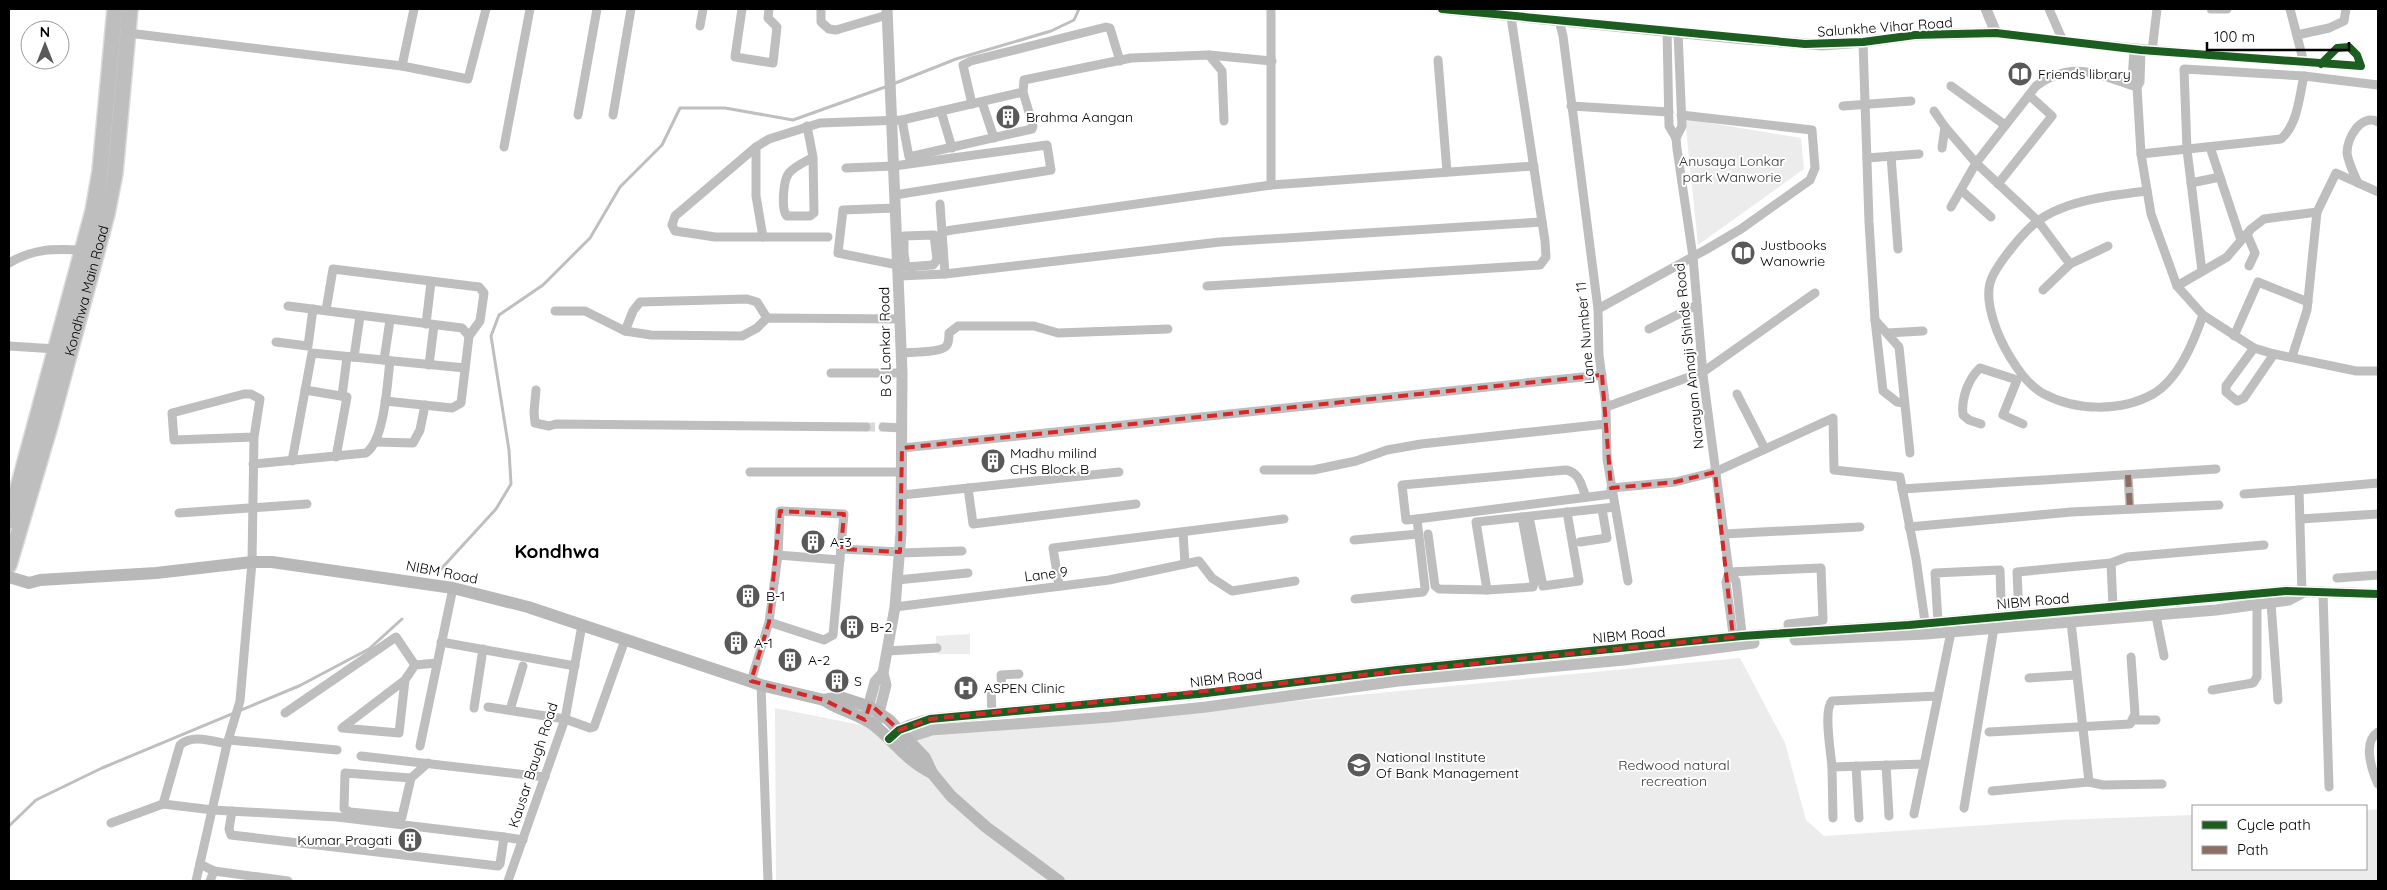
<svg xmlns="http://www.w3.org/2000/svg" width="2387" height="890" font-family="Quicksand,sans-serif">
  <rect width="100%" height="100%" fill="#fff"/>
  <!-- green -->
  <g fill="#ececec">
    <path d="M1685,119L1801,138L1804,169L1698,245Z"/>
    <path d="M970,634V654H937L936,636Z"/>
    <path d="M1740,658L1785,743L1806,820L1824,836L2060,820L2193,815V869H2366V810L2378,809V881H776L775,708L922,737Z"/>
  </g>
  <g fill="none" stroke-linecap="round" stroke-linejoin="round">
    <!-- stream -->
    <g stroke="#bfbfbf" stroke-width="3">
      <path d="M893,84L956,59L1051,31L1074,20L1079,9"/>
      <path d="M441,569L496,509L511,484L509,450L491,336L499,315L543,285L590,238L620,187L662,145L680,108H725L793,120L888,86"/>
      <path d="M9,826L36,800L102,768L299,686L369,649L402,619"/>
    </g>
    <!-- minor-tunnel -->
    <path stroke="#d9d9d9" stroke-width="9" stroke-dasharray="9 4.5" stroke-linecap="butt" d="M866,427H883"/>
    <defs>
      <g id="primary">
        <path d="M9,521L93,211L100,171L115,9"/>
        <path id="s1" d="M9,565L50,426L107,214L115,173L130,9"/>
      </g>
    </defs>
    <!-- primary casing -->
    <use href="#primary" stroke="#dbdbdb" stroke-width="18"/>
    <!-- minor -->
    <g stroke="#bebebe" stroke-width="9">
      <path d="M742,9L735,57L773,63L777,27L768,18L769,9"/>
      <path d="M821,9V22L829,29L836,30L887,15"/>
      <path d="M1271,9V185"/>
      <path d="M2049,9L2063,41"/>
      <path d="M2211,9H2227"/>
      <path d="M2290,9L2304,63"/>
      <path d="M1559,20L1563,36L1598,309L1599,355L1606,407L1607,459L1628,581"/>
      <path d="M700,26L703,9"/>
      <path d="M1667,31L1669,126L1676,138"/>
      <path d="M1678,32L1682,126L1676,138L1677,149L1693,257L1703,375L1729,572L1726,582L1734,642"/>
      <path d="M128,33L402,66L468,79L486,9"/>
      <path d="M1996,33C2117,47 2239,59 2361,66L2357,55L2349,47L2337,48L2321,64"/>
      <path d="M2297,35L2329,28L2344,21L2346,9"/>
      <path d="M1863,42L1869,222L1875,320L1883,391L1897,402L1904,403"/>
      <path d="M2134,49L2132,80L2137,87L2141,154L2151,214L2177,286L2203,315L2254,348L2274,354L2356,371H2378"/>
      <path d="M2152,51L2157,9"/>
      <path d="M1209,55L1222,71L1224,121"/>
      <path d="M1438,60L1447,172"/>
      <path d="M402,66L414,9"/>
      <path d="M1951,86L2005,125"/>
      <path d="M2137,87L2140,82L2141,50"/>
      <path d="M982,102L994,138"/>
      <path d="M972,104L963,65L971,61L1106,27L1110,28L1120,61"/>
      <path d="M1571,106L1669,112"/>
      <path d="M1843,106L1911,101"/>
      <path d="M941,111L952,148"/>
      <path d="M1934,111L1945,127L1942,148"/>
      <path d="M578,115L597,9"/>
      <path d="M613,115L631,9"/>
      <path d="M902,120L909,157L1032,129L1033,126L1023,92"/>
      <path d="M807,126L813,157L814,213L810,216H787C781,210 783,180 789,173C795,166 805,162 813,157"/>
      <path d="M1945,127L1976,163L2038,221L2070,264"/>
      <path d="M504,147L530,9"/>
      <path d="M756,147L675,216L672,225L675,231L715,237H828"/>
      <path d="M2210,147L2241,240"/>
      <path d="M2141,154L2281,139C2298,124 2299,97 2304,76"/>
      <path d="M1891,156L1898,249"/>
      <path d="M1867,158L1919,154"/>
      <path d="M846,168L894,166L1047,145L1051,170L895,195"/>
      <path d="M2191,183L2220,177"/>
      <path d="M2358,183C2354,174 2348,162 2347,153C2347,138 2361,113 2378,122"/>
      <path d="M1998,184L2052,116L2029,95"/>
      <path d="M1961,190L1991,217"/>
      <path d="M2147,191C2114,195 2066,200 2038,221C2025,230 1994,267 1990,283C1986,299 1992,317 1997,331C2005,351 2024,384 2044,394C2076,411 2121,412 2153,394C2179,379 2194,341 2203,315"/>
      <path d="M940,204L942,232"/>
      <path d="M1951,207L1976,163L2036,86C2073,59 2098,75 2137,87"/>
      <path d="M895,208L843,210L838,253L898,265"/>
      <path d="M2247,234L2255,253L2249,266"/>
      <path d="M763,237L756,196V147L769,139L820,123L902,120L1023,92L1024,80L1131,58L1209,55L1272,61"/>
      <path d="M897,253H904V236L934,235L937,260L933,265L906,267L904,253"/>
      <path d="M9,263C35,248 53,249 82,250"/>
      <path d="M2202,271L2187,150L2184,69L2304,76L2378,85"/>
      <path d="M945,274L1220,242L1542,222"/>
      <path d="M899,276L945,274L942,232L952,230L1271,185L1534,166"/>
      <path d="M1207,286L1540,265L1546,257L1545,241L1511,17"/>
      <path d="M2177,286L2227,257L2251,229L2264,219L2317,212L2336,173L2378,192"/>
      <path d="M2043,290L2070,264L2108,246"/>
      <path d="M288,306L462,328L469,336L461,403L452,408L385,401"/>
      <path d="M1598,309L1707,249L1741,229L1810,180L1815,168L1812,130L1681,115"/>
      <path d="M326,310L333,269L479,287L484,293L480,321L469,336"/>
      <path d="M555,311H585L625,331L651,335L742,336L757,328L767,318L900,319"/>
      <path d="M1875,320L1899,347L1910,453"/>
      <path d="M426,324L431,282"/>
      <path d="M1649,329L1697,305"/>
      <path d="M625,331L633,311L640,302L747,299L757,302L767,318"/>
      <path d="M1887,333L1923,331"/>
      <path d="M2234,336L2258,282L2308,302"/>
      <path d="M276,342L308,346L313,309"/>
      <path d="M9,346L56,349"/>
      <path d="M2254,348L2226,386V392L2237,401L2244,398L2274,354"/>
      <path d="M901,353C911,352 943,353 947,345C949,342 949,337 949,333L958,326H1034L1058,333L1168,329"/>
      <path d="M354,357L360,316"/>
      <path d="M2292,357L2307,310L2317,212"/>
      <path d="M384,360L390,320"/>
      <path d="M429,365L434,325"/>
      <path d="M831,373H901"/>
      <path d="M305,390L347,397L336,457"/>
      <path d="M536,390L534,412L535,423L549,426L556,424L866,427"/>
      <path d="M1737,394L1765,449"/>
      <path d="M342,396L347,357"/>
      <path d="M1606,407L1703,372L1815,293"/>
      <path d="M1981,424L1969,420L1963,415C1961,399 1968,379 1980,368L2017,380L2003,415L2023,424"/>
      <path d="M883,427L902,428"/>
      <path d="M376,442L413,443L420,430L425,405"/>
      <path d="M902,448L1602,375"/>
      <path d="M292,461L312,353L465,368"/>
      <path d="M253,464L366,453C385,439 387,384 390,361"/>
      <path d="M1264,470H1313L1356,461L1387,450L1421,444L1606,424"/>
      <path d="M750,472H902"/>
      <path d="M2128,475L2130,509"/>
      <path d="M968,488L973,524L1136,504"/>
      <path d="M1611,488L1675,482L1715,472L1833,418L1834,470L1900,477L1916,559L1926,629"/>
      <path d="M1902,489L2216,469"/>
      <path d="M2244,494L2299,490"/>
      <path d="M902,495L1119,472"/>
      <path d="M179,513L307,504"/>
      <path d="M1529,517L1543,586L1579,581L1567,512"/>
      <path d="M1417,519L1406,520L1402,485L1566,470C1580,473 1581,485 1586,497"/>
      <path d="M2300,519L2378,514"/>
      <path d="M1909,527L2071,512L2219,505"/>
      <path d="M1183,532L1185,564"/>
      <path d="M1428,534L1435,586L1439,589L1487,590L1476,522L1615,507"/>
      <path d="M1724,534L1860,527"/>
      <path d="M1354,540L1418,534"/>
      <path d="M1580,542L1607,538L1602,509"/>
      <path d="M841,549L900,552"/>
      <path d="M900,553L962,551"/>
      <path d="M778,555L840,560"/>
      <path d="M2111,563L2113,607"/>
      <path d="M1729,572L1821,568L1823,620L1788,624L1789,633"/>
      <path d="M1729,572L1736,581L1743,642"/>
      <path d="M2337,578L2378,575"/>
      <path d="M897,580L968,573"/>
      <path d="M1059,586L1053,548L1284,519"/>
      <path d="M1487,590L1533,587L1534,583L1522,517"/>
      <path d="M2302,593L2299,490L2378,483"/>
      <path d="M2323,593L2329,787"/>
      <path d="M1355,599L1423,592L1425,588L1417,519L1612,494"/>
      <path d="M2271,603L2278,700"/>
      <path d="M895,607L1109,580L1199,561L1212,578L1232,591L1295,581"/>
      <path d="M2019,615L2017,572L2111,563L2127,557L2264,545"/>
      <path d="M2156,616L2164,656"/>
      <path d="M1938,622L1935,573L2000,570L2001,599"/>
      <path d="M2071,622L2089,782L2103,785L2162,784"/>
      <path d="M441,642L575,666"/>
      <path d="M888,651L937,648"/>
      <path d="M2029,678L2076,675"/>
      <path d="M405,680L399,733L342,728L405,680L415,665L437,663"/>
      <path d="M751,681L769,622L778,555L780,511L844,514L833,635L824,640L769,622"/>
      <path d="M761,685L768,881"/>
      <path d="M2212,690L2253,683L2257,677V604"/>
      <path d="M488,707L565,719L590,728L594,727L625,640"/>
      <path d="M474,708L483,649"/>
      <path d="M510,710L523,666"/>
      <path d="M285,713L396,637L415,665"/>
      <path d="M992,713L991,690L1002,689L1001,675L1019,674"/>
      <path d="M2134,720H2156"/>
      <path d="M1989,732L2130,724L2135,714L2131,657"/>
      <path d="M2378,732C2362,742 2372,771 2378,784"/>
      <path d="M229,740L337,750"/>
      <path d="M420,746L453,588"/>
      <path d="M361,756L545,777"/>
      <path d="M1886,765L1889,816"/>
      <path d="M1856,766L1859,818"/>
      <path d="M1832,767C1831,753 1823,710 1832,701L1938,696"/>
      <path d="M411,778L402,817L350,812L344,809L345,773L411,778L428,763"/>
      <path d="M1992,791L2089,782"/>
      <path d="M163,804L180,745C192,734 212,741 227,744"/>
      <path d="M1964,808L1994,628"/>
      <path d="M232,811L229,829L231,835L498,866L500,864L504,837L523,840"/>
      <path d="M1914,814L1951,632"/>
      <path d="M1833,818L1832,767L1924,764"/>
      <path d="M111,823L163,804L213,810L337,817L504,837"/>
      <path d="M200,864L214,871L288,881"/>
      <path d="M196,881L227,744L240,701L252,562L254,437L260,399L251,394H244L172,413L174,440L254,437"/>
      <path d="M210,881L214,871"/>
      <path d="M508,881L565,719L582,625"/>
    </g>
    <!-- tertiary -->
    <g stroke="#bebebe" stroke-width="11">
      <path d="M1442,9L1744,39L1822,45L1863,42L1915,35L1996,33L1986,9"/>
      <path d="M1795,640L1926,634L2216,610L2289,600L2302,593"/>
      <path d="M866,715L875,682L883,673"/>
      <path d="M877,721L886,685L883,673L895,607L901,533L902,372L887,9"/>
      <path d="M892,736C903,726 915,723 930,719L1198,694L1397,670L1742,636L1909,625L2286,591L2378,594"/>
      <path d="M901,745L916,735L932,730L1110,717L1206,707L1398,681L1624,660L1754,643"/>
    </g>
    <!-- secondary -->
    <g stroke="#b8b8b8" stroke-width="12">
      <path d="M9,577L29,583L40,580L156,573L252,562H272L453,588L528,607L761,685L824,700L840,697L870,707L889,720L925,758L932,773L951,796L986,827L1059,881"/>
      <path d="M824,700C840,711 860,714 875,726C895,742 908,762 932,773"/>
    </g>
    <!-- primary -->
    <use href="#primary" stroke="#bebebe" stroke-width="15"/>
    <!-- quiet -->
    <path stroke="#8d6e63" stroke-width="6" stroke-dasharray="12 6" stroke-linecap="butt" d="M2128,475L2130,509"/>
    <defs>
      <g id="cycleway">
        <path d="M1442,9L1805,44L1863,42L1915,35L1996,33L2141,50L2361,66L2357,55L2349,47L2337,48L2321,64"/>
        <path d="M889,739L899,730L930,719L1198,694L1397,670L1742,636L1909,625L2286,591L2378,594"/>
      </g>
    </defs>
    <!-- cycleway casing -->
    <use href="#cycleway" stroke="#fff" stroke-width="11"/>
    <!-- cycleway -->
    <use href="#cycleway" stroke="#1b5e20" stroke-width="8"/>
  </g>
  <!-- marked area -->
  <path fill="none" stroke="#d62828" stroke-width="4" stroke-dasharray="10 6" stroke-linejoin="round" d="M1602,375L1611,488L1675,482L1715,472L1733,637L930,719L899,730L870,704L865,720L824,700L751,681L769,622L780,511L844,514L841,549L900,552L902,448Z"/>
  <!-- icons -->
  <defs>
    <symbol id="library-disc" viewBox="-11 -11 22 22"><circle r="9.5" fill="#595959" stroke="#fff"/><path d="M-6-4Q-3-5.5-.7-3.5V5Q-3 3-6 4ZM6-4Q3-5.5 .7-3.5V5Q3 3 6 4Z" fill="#fff"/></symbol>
    <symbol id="building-disc" viewBox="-11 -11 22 22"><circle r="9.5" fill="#595959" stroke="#fff"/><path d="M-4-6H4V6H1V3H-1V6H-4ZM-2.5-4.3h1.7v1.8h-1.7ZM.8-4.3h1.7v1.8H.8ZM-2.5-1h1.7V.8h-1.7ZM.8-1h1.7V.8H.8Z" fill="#fff"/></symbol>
    <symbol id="hospital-disc" viewBox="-11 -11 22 22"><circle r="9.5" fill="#595959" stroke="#fff"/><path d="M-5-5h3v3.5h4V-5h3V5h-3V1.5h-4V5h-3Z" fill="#fff"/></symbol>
    <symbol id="university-disc" viewBox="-11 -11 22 22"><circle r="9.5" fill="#595959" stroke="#fff"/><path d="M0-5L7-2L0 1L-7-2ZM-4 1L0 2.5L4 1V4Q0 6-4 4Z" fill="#fff"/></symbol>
  </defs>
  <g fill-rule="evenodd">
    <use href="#library-disc" x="2006" y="60" width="28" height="28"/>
    <use href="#building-disc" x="994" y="103" width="28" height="28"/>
    <use href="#library-disc" x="1729" y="239" width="28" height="28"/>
    <use href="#building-disc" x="979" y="447" width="28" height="28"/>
    <use href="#building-disc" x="799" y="528" width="28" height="28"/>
    <use href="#building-disc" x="734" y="582" width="28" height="28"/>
    <use href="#building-disc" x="838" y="613" width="28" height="28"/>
    <use href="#building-disc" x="722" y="629" width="28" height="28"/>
    <use href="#building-disc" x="776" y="646" width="28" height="28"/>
    <use href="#building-disc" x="823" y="667" width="28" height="28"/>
    <use href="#hospital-disc" x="952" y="674" width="28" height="28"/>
    <use href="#university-disc" x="1345" y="751" width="28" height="28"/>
    <use href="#building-disc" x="396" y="826" width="28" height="28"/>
  </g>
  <g text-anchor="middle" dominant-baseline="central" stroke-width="4" stroke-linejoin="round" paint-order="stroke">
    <!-- street labels -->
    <g font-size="14" fill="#000" stroke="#fff">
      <text transform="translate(1885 27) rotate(-4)">Salunkhe Vihar Road</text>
      <text stroke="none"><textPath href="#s1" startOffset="285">Kondhwa Main Road</textPath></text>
      <text transform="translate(1585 333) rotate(-95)">Lane Number 11</text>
      <text transform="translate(885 342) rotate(-91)">B G Lonkar Road</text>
      <text transform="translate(1689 356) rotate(-96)">Narayan Annaji Shinde Road</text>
      <text transform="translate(442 572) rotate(11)">NIBM Road</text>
      <text transform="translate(1046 574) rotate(-7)">Lane 9</text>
      <text transform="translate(2033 601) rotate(-5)">NIBM Road</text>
      <text transform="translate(1629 635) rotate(-5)">NIBM Road</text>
      <text transform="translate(1226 678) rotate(-7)">NIBM Road</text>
      <text transform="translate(533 765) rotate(-72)">Kausar Baugh Road</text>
    </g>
    <!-- poi labels -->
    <g font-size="14" fill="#000" stroke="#fff" text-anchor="start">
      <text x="2038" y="74">Friends library</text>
      <text x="1026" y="117">Brahma Aangan</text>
      <text x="1760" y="245">Justbooks<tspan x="1760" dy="16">Wanowrie</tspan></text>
      <text x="1010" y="453">Madhu milind<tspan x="1010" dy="16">CHS Block B</tspan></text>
      <text x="830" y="542">A-3</text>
      <text x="766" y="596">B-1</text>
      <text x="870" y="627">B-2</text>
      <text x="754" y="643">A-1</text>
      <text x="808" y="660">A-2</text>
      <text x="854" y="681">S</text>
      <text x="984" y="688">ASPEN Clinic</text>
      <text x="1376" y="757">National Institute<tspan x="1376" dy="16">Of Bank Management</tspan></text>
      <text x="392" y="840" text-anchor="end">Kumar Pragati</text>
    </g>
    <!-- park labels -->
    <g font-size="14" fill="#333" stroke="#fff">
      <text x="1732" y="161">Anusaya Lonkar<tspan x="1732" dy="16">park Wanworie</tspan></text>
      <text x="1674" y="765">Redwood natural<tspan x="1674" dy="16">recreation</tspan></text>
    </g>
    <!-- district labels -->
    <g font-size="19" font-weight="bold" fill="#000" stroke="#fff">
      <text x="557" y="551">Kondhwa</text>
    </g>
  </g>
  <!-- border -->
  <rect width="2387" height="890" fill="none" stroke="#000000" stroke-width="20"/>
  <!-- legend -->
  <rect x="2192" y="805" width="175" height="65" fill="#ffffff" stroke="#999999"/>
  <rect x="2202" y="821" width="25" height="8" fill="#1b5e20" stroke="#999999"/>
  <text x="2237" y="830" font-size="15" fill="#000000">Cycle path</text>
  <rect x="2202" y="846" width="25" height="8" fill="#8d6e63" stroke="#999999"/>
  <text x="2237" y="855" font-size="15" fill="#000000">Path</text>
  <!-- north arrow -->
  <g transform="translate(45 45)"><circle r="24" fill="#ffffff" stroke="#999999"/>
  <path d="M0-4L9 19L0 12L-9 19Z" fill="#595959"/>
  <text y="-8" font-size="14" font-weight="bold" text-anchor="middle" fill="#000000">N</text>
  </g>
  <!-- scale -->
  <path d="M2207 42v8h142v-8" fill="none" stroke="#000000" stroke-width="2.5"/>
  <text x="2214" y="42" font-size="15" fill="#000000" stroke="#ffffff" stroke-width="4" paint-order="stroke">100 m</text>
</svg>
